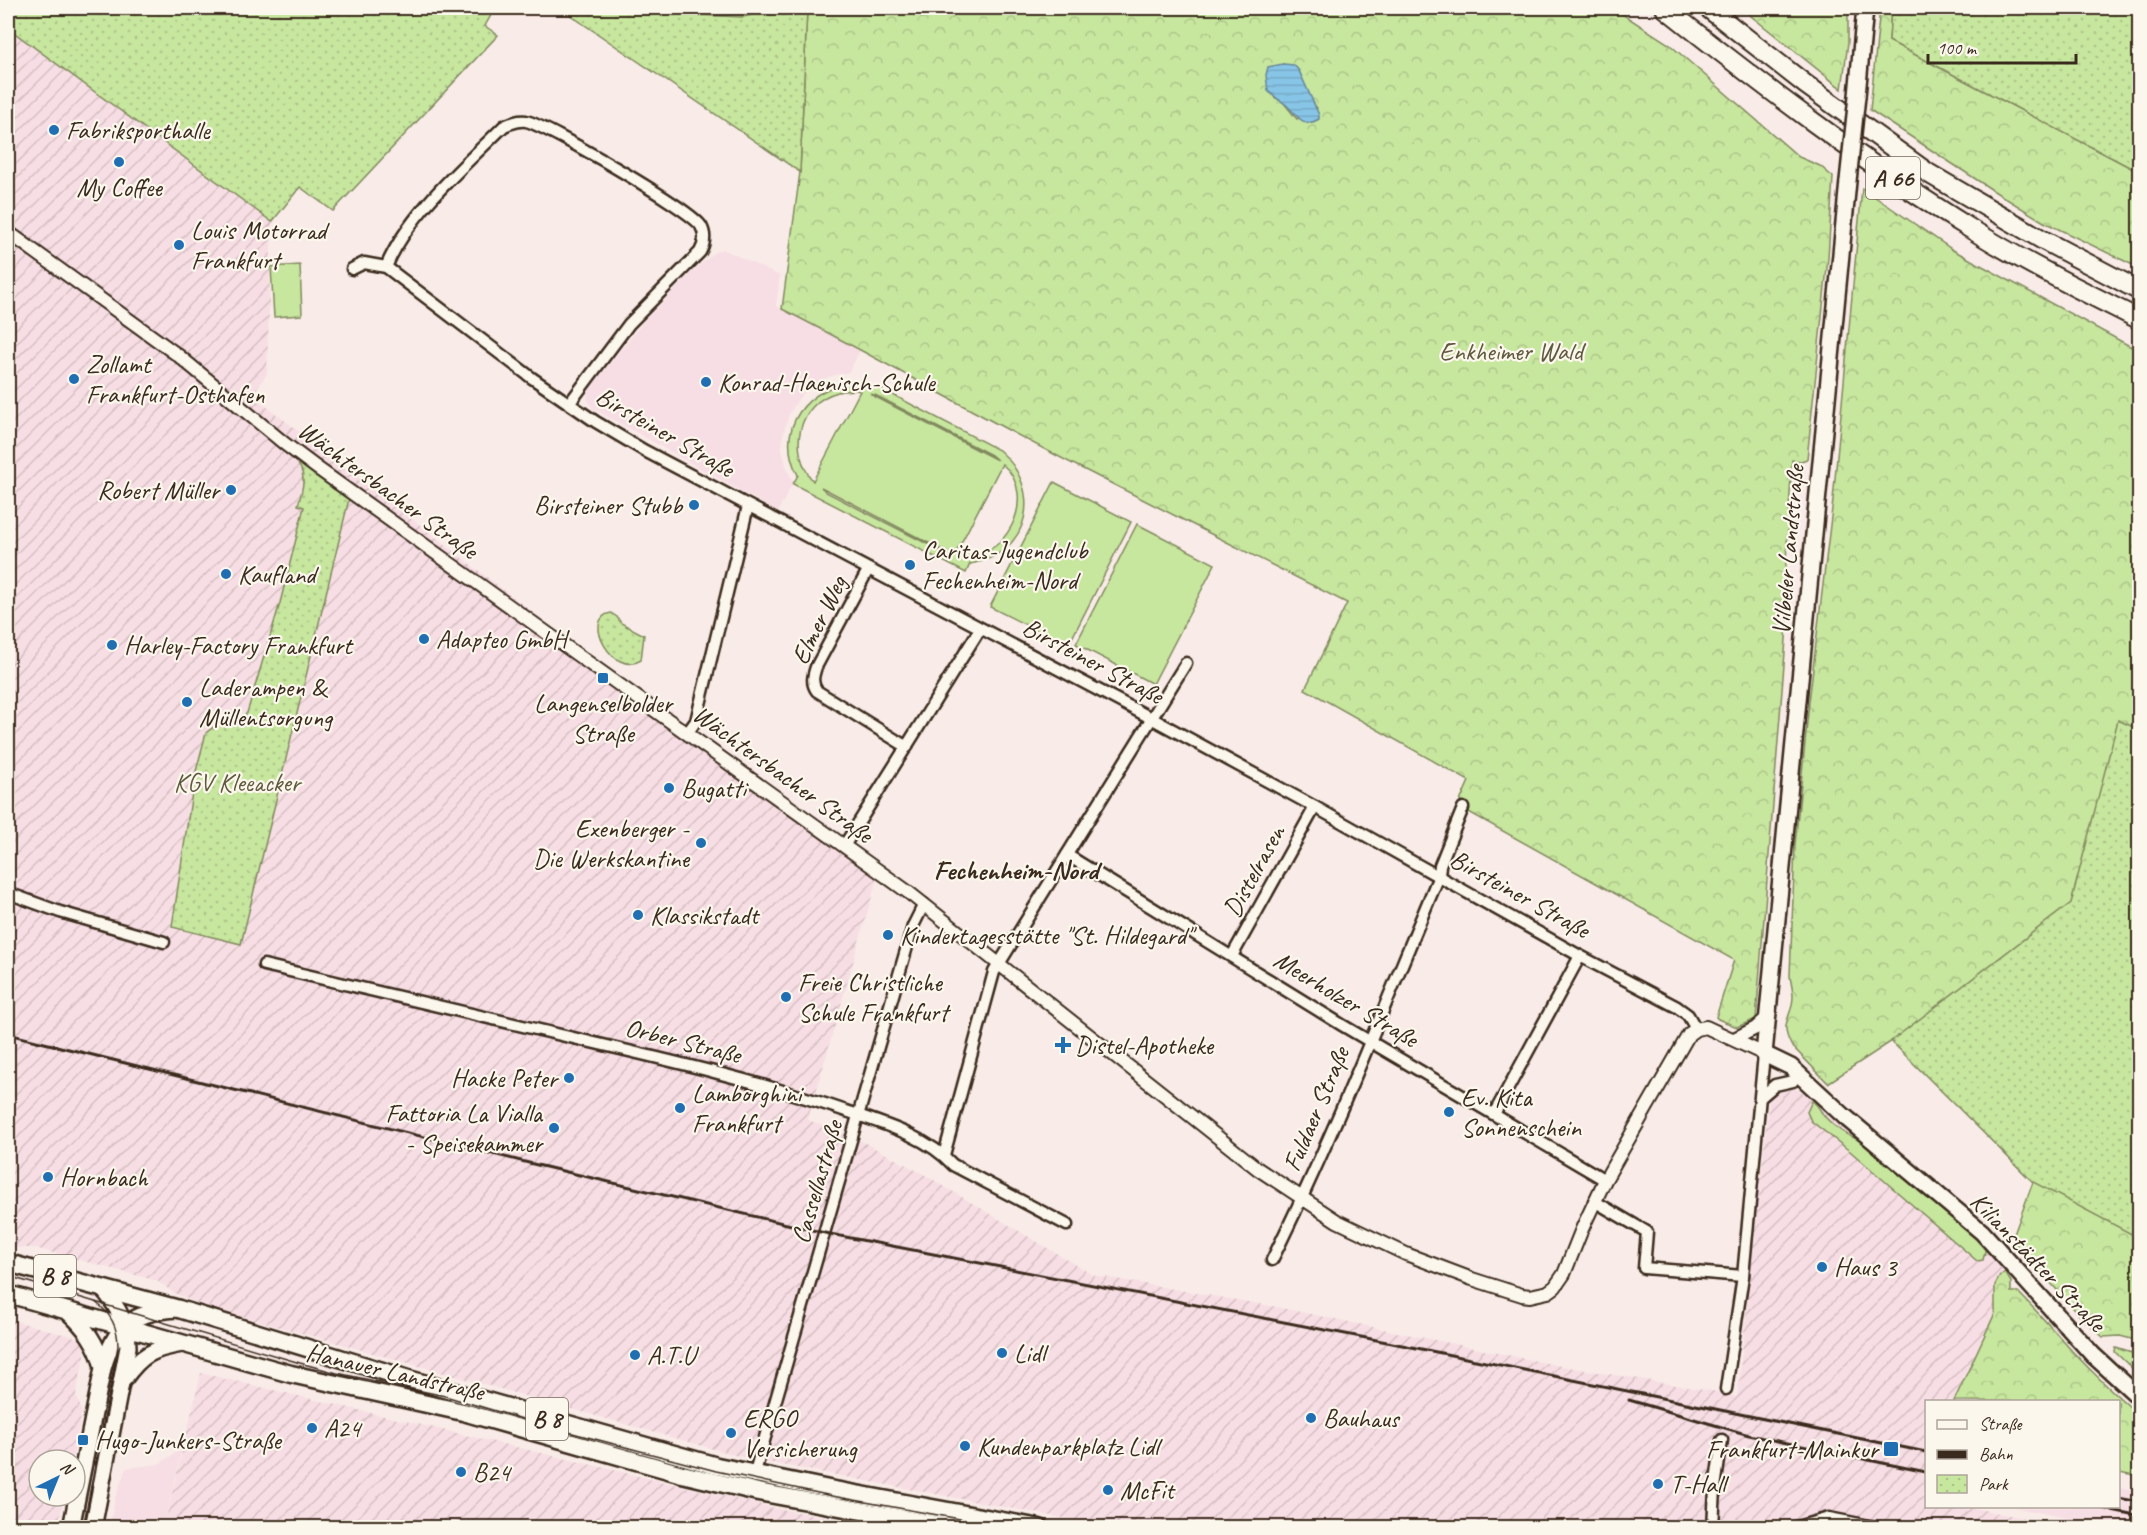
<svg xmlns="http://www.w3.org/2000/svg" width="2147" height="1535" font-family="Caveat,sans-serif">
  <defs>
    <pattern id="industrial-furrows" width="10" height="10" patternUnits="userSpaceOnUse" patternTransform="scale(1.5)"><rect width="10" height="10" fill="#f7dee4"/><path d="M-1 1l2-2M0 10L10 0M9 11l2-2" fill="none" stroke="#d5bfc3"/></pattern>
    <pattern id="forest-crowns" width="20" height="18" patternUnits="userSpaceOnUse" patternTransform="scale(1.5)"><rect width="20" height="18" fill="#c7e69e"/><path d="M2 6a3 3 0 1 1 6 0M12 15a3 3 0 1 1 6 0" fill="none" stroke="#acc588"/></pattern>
    <pattern id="park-dots" width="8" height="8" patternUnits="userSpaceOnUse" patternTransform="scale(1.5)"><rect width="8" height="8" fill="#c7e69e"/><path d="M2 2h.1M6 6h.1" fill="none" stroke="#acc588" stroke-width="1.8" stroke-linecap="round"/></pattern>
    <pattern id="water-rules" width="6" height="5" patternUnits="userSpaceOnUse" patternTransform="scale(1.5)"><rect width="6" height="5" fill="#87c5e7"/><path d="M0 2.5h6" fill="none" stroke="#75a9c6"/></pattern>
  </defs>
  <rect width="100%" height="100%" fill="#f9ece8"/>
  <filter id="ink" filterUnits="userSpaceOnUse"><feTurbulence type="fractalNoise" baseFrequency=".0167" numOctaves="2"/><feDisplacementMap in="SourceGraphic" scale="12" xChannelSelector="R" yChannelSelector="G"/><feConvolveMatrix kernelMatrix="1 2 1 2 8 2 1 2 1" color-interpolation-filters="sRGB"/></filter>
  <g filter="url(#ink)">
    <!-- built -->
    <g fill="#f7dee4">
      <path d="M723,249L780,276L776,306L861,349L849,372L831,376L815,384L800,397L789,414L783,436L782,449L787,469L793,482L778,512L592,408L587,398L588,391L644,321L694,270L715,252Z"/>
      <path d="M182,1449L164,1527L109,1528L115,1498L126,1468L158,1464Z"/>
      <path d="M2119,1487L2139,1491V1527H2111L2012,1507L2118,1506Z"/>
    </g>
    <!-- industrial -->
    <g fill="url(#industrial-furrows)" fill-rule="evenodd">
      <path d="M8,28L272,222L267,374L252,395L877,879L808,1120L858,1139L927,1176L1093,1275L1277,1307L1556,1365L1718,1392L1737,1397L1769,1101L1777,1089L1789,1086L1799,1089L1919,1189L1986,1247L2005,1268L1994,1313L1959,1401L1926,1402V1484L1922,1496L1926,1498V1506L1968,1507L2071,1527H1110L745,1458L202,1305L174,1293L157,1281L35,1248H8ZM298,463L349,500L241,944L173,926L194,779L206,733L217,724L237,720L247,713L280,603L304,506L298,505L304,477Z"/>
      <path d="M8,1319L78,1338L84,1344L85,1356L76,1394L82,1412L72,1460H39V1496H64L58,1527H8Z"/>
      <path d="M201,1373L775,1508L880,1527H164Z"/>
    </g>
    <!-- grass -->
    <g fill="#c7e69e" stroke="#81885e" stroke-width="1.5" fill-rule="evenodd">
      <path d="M300,265L302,315L274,317L271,267Z"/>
      <path d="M855,382L880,388L999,450C1044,489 1031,554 970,564L966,573L793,484L798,475C773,429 807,386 855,382ZM857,390L860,391L813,481C788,450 797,403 838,392C844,390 851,391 857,390ZM870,394L875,395L991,455L997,460ZM1002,464C1041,496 1004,567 955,555ZM821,487L948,553L943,552L826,492Z"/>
      <path d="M1054,482L1131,522L1068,646L990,607Z"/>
      <path d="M1137,524L1215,564L1153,684L1076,644Z"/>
      <path d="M1812,1101C1818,1105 1820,1110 1824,1116C1833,1126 1848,1137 1860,1140L1986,1247L1983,1260L1977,1261L1851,1152L1811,1121L1807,1112Z"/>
    </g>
    <!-- forest -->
    <g fill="url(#forest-crowns)" stroke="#81885e" stroke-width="1.5" fill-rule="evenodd">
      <path d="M670,8H781L743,17L677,14Z"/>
      <path d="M807,8H1613L1669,44L1799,157L1820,166L1833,177L1828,258L1807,459L1801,461L1792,460L1785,579L1790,589L1756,1019L1737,1027L1718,1019L1716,1017L1734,960L1458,806L1469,781L1305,689L1347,603C1258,557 1168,513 1079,467C979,416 882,360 782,309L800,172ZM1283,64L1299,71L1311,101L1317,108L1297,119L1283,102L1274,97Z"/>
      <path d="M1741,8H1848V42L1842,89Z"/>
      <path d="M1880,8H1891L1889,41L2139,172V268L2044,222L1997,193L1870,110Z"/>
      <path d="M1862,188L1953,250L2139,351V1341L2120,1336L2103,1337L2083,1319L2014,1242L2013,1237L2033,1182L1892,1041L1828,1083L1791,1045C1779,1021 1792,1019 1793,997C1793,990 1791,983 1790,976L1795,845L1809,702L1833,500Z"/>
      <path d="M2005,1272L2011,1282V1292H2018C2037,1311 2054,1331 2072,1351C2093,1373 2116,1395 2139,1415V1476L2119,1472L2118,1402L1954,1401L1995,1313V1285L2000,1276Z"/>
      <path d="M2139,1344V1375L2115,1352L2116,1348L2135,1354Z"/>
    </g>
    <!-- park -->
    <g fill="url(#park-dots)" stroke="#81885e" stroke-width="1.5">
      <path d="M8,8H495L485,26L498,35L333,211L300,187L272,222L8,28Z"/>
      <path d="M560,8H670L677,14L743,17L781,8H807L800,172Z"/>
      <path d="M1891,8H2123L2139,17V172L1889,41Z"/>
      <path d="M294,459L349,499L241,944L172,927L194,779L206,733L217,724L240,719L247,713L280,603L304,507L298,505C303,488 308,473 294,459Z"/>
      <path d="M611,613L617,617L621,623L644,635L641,660C613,678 581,618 611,613Z"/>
      <path d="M2118,720L2140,730L2139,1238L2033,1182L1891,1041L2071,903Z"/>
    </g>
    <!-- water -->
    <path fill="url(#water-rules)" stroke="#698797" stroke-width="1.5" d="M1283,64L1294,65L1299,71L1319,115V119C1301,130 1296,112 1284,103C1278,99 1273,96 1268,91L1266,75L1268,67Z"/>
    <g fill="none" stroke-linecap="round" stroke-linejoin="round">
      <defs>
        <g id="minor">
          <path d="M386,267C409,213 463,167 504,126C511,123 518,120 526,121C548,126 690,209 701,226C706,235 705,243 700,252L629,324L569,404"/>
          <path d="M352,269L364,263L386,267L532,378L596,422L645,451L1151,718L1315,807L1580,956L1677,1007L1688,1015L1696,1029"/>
          <path d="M868,570L816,667C813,676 811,683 817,691L907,747"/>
          <path d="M688,732L696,721L748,506"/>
          <path d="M844,846L980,629"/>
          <path d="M1067,855L1342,1025L1605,1180"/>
          <path d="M8,893L60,912L164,942"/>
          <path d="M1232,956L1315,807"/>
          <path d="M264,965C370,990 476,1015 582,1040C672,1061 762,1082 849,1112C884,1124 928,1137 953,1165L1067,1225"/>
          <path d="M1761,1097L1775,1085L1793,1081"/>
          <path d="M1494,1114L1580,956"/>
          <path d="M944,1155L994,972L1186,663"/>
          <path d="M1594,1201L1647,1232L1644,1268L1743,1276"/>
          <path d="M1272,1260C1334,1135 1385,1004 1439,876L1440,865L1463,808"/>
          <path d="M1726,1389L1743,1276L1764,1054"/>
          <path d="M755,1477L757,1465L913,926L924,904"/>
          <path d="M1713,1528L1715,1488L1722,1440"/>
          <path d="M1793,1528L1829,1518L1880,1528"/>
        </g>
        <g id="tertiary">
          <path d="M8,232L179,356L285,444L317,468L908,892L1258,1169L1337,1221L1406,1254L1472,1279L1522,1295L1530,1296L1548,1292L1555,1287L1564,1274L1582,1229L1605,1180L1689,1034L1696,1029L1706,1027L1764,1054"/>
          <path d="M1734,1039L1756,1028L1768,1017"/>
        </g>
        <g id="secondary">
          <path d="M1857,96L1865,8"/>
          <path d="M1764,1054L1848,181"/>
          <path d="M1764,1054L1791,1067L1844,1116L1982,1232L2093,1355L2140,1398"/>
          <path d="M67,1311C85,1327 97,1343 103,1367"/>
          <path d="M124,1379C141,1355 152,1349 182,1344"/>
          <path d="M71,1528L103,1368C116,1324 131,1313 176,1309"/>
          <path d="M93,1528L128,1347C128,1324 117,1305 102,1288"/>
        </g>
        <g id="primary">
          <path d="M8,1263L179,1309L412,1380L717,1466L829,1489L1040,1528"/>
          <path d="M8,1294L291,1374L463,1412L682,1474L758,1492L954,1528"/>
        </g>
        <g id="motorway">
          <path d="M1665,8C1763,86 1864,163 1971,229C2025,263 2083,291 2140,320"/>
          <path d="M1708,8L1805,84L1928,173L2043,240L2140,291"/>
        </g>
      </defs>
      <!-- minor casing -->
      <use href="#minor" stroke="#3b2a1e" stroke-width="15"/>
      <!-- tertiary casing -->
      <use href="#tertiary" stroke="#3b2a1e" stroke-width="16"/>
      <!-- secondary casing -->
      <use href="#secondary" stroke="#3b2a1e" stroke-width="20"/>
      <!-- primary casing -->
      <use href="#primary" stroke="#3b2a1e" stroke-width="21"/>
      <!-- motorway casing -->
      <use href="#motorway" stroke="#3b2a1e" stroke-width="22"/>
      <!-- minor -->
      <use href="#minor" stroke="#fbf7ec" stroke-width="10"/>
      <!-- tertiary -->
      <use href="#tertiary" stroke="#fbf7ec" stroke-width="12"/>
      <!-- secondary -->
      <use href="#secondary" stroke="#fbf7ec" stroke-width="15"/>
      <!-- primary -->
      <use href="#primary" stroke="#fbf7ec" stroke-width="16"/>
      <!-- motorway -->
      <use href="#motorway" stroke="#fbf7ec" stroke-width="18"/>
      <!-- tram -->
      <g stroke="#3b2a1e" stroke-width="1.5">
        <path d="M8,1276L300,1363L337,1373L445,1396L546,1426L716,1471L832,1496L1010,1528"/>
        <path d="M83,1528L118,1346C118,1327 111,1313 95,1302"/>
      </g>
      <!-- rail -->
      <g stroke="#3b2a1e" stroke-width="3">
        <path d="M8,1034L533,1164L825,1233L1392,1343L1926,1452"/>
        <path d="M1629,1400L1749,1435L1926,1472"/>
        <path d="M2118,1498L2140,1502"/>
        <path d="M2093,1506L2140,1516"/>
      </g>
      <defs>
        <path id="secondary-bridge" d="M1848,181L1857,96"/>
      </defs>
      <!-- secondary-bridge casing -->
      <use href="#secondary-bridge" stroke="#3b2a1e" stroke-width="20" stroke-linecap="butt"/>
      <!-- secondary-bridge -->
      <use href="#secondary-bridge" stroke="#fbf7ec" stroke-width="15"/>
    </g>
  </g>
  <!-- markers -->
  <g fill="#1f6fb2" stroke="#fbf7ec" stroke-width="2">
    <circle cx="54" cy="130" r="6"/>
    <circle cx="119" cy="162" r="6"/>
    <circle cx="179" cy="245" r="6"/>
    <circle cx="74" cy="379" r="6"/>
    <circle cx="706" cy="382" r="6"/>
    <circle cx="231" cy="490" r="6"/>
    <circle cx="694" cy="505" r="6"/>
    <circle cx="910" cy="565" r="6"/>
    <circle cx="226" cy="574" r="6"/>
    <circle cx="424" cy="639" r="6"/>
    <circle cx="112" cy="645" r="6"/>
    <rect x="597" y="672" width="12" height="12" rx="3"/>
    <circle cx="187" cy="702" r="6"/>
    <circle cx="669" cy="788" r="6"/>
    <circle cx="701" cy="843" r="6"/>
    <circle cx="638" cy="915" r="6"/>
    <circle cx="888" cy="935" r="6"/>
    <circle cx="786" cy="997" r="6"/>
    <path d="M1060 1036h6v6h6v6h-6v6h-6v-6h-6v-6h6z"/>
    <circle cx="569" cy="1078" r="6"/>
    <circle cx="680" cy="1108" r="6"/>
    <circle cx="1449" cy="1112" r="6"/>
    <circle cx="554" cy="1128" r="6"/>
    <circle cx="48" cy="1177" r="6"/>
    <circle cx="1822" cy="1267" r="6"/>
    <circle cx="1002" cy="1353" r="6"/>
    <circle cx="635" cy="1355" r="6"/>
    <circle cx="1311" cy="1418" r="6"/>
    <circle cx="312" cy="1428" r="6"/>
    <circle cx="731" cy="1433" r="6"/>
    <rect x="77" y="1434" width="12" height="12" rx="3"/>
    <circle cx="965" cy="1446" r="6"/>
    <rect x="1883" y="1441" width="16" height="16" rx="3"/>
    <circle cx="461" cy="1472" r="6"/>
    <circle cx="1658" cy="1484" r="6"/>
    <circle cx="1108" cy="1490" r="6"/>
  </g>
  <g text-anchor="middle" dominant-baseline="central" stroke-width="4.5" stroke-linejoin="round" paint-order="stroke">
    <!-- shield labels -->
    <g fill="#fbf7ec" stroke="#75685c" stroke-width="1.5">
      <rect x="1866" y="157" width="54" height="42" rx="4.5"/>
      <rect x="34" y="1255" width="42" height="42" rx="4.5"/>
      <rect x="526" y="1398" width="42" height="42" rx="4.5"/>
    </g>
    <g font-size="24" font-weight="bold" fill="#3b2a1e">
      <text x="1893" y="178">A 66</text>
      <text x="55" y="1276">B 8</text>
      <text x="547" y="1419">B 8</text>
    </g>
    <!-- poi labels -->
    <g font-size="26" fill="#3b2a1e" stroke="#fbf7ec" text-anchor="start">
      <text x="66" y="130">Fabriksporthalle</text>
      <text x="119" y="187" text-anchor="middle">My Coffee</text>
      <text x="191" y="230">Louis Motorrad<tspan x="191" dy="30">Frankfurt</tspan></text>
      <text x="86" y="364">Zollamt<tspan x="86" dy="30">Frankfurt-Osthafen</tspan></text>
      <text x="718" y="382">Konrad-Haenisch-Schule</text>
      <text x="219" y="490" text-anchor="end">Robert Müller</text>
      <text x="682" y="505" text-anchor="end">Birsteiner Stubb</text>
      <text x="922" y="550">Caritas-Jugendclub<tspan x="922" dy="30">Fechenheim-Nord</tspan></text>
      <text x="238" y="574">Kaufland</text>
      <text x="436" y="639">Adapteo GmbH</text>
      <text x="124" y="645">Harley-Factory Frankfurt</text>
      <text x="199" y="687">Laderampen &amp;<tspan x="199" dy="30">Müllentsorgung</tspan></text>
      <text x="603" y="703" text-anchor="middle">Langenselbolder<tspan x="603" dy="30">Straße</tspan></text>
      <text x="681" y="788">Bugatti</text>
      <text x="689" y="828" text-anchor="end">Exenberger -<tspan x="689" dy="30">Die Werkskantine</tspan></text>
      <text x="650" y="915">Klassikstadt</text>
      <text x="900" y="935">Kindertagesstätte "St. Hildegard"</text>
      <text x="798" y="982">Freie Christliche<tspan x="798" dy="30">Schule Frankfurt</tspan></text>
      <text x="1075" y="1045">Distel-Apotheke</text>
      <text x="557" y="1078" text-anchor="end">Hacke Peter</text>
      <text x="692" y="1093">Lamborghini<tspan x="692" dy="30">Frankfurt</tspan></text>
      <text x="1461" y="1097">Ev. Kita<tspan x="1461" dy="30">Sonnenschein</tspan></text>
      <text x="542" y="1113" text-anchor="end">Fattoria La Vialla<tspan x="542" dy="30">- Speisekammer</tspan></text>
      <text x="60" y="1177">Hornbach</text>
      <text x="1834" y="1267">Haus 3</text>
      <text x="1014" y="1353">Lidl</text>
      <text x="647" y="1355">A.T.U</text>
      <text x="743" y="1418">ERGO<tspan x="743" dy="30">Versicherung</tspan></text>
      <text x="1323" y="1418">Bauhaus</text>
      <text x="324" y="1428">A24</text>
      <text x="95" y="1440">Hugo-Junkers-Straße</text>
      <text x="977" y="1446">Kundenparkplatz Lidl</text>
      <text x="1878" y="1449" text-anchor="end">Frankfurt-Mainkur</text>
      <text x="473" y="1472">B24</text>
      <text x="1670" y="1484">T-Hall</text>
      <text x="1120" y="1490">McFit</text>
    </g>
    <!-- park labels -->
    <g font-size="26" fill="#5e593e" stroke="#fbf7ec">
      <text x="1511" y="351">Enkheimer Wald</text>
      <text x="237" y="782">KGV Kleeacker</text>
    </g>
    <!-- street labels -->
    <g font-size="26" fill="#3b2a1e" stroke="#fbf7ec">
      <text transform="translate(665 432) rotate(30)">Birsteiner Straße</text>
      <text transform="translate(388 490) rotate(36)">Wächtersbacher Straße</text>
      <text transform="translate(1788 550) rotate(-85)">Vilbeler Landstraße</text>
      <text transform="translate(819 620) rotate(-64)">Elmer Weg</text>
      <text transform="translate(1093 661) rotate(28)">Birsteiner Straße</text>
      <text transform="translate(783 774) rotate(36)">Wächtersbacher Straße</text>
      <text transform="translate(1254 871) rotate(-61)">Distelrasen</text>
      <text transform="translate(1520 894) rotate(29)">Birsteiner Straße</text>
      <text transform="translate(1346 999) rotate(31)">Meerholzer Straße</text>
      <text transform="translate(683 1041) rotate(14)">Orber Straße</text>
      <text transform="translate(1316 1109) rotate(-67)">Fuldaer Straße</text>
      <text transform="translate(817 1182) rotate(-74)">Cassellastraße</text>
      <text transform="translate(2038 1262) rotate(46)">Kilianstädter Straße</text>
      <text transform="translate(395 1372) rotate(13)">Hanauer Landstraße</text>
    </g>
    <!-- neighbourhood labels -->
    <g font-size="27" font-weight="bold" fill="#3b2a1e" stroke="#fbf7ec">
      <text x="1016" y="870">Fechenheim-Nord</text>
    </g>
  </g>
  <!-- margin -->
  <rect width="2147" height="1535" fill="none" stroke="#fbf7ec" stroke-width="30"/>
  <rect x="15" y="15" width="2117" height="1505" fill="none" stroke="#3b2a1e" stroke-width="2" filter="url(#ink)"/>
  <!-- legend -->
  <rect x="1925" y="1400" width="195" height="108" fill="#fbf7ec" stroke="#aea59a" stroke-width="1.5"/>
  <rect x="1937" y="1420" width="30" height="9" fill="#fbf7ec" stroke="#aea59a" stroke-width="1.5"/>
  <text x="1979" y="1430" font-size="18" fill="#3b2a1e">Straße</text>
  <rect x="1937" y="1450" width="30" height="9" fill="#3b2a1e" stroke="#aea59a" stroke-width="1.5"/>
  <text x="1979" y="1460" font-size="18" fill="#3b2a1e">Bahn</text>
  <rect x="1937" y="1475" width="30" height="18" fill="url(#park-dots)" stroke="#aea59a" stroke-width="1.5"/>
  <text x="1979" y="1490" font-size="18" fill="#3b2a1e">Park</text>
  <!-- north arrow -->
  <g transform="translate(57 1478) rotate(43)"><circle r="28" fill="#fbf7ec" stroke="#aea59a" stroke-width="1.5"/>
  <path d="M0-4.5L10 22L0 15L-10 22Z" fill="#1f6fb2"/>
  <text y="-9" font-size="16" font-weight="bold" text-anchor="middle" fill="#3b2a1e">N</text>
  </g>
  <!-- scale -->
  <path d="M1928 54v9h148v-9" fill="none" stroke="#3b2a1e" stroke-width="3"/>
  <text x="1937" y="54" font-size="18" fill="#3b2a1e" stroke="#fbf7ec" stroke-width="4.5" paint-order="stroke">100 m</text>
</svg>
